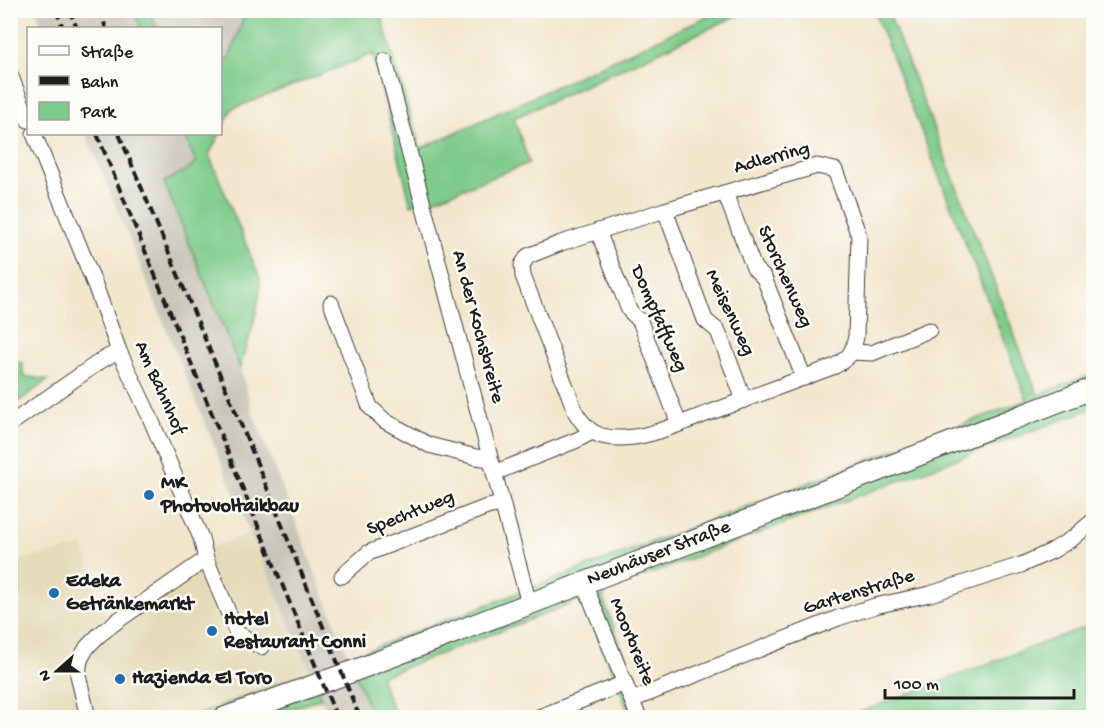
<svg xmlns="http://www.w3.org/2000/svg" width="1104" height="728" font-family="'Gochi Hand',sans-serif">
  <rect width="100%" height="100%" fill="#fdfcf7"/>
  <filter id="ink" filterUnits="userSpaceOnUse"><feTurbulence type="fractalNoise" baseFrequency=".0167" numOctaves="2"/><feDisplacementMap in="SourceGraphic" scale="12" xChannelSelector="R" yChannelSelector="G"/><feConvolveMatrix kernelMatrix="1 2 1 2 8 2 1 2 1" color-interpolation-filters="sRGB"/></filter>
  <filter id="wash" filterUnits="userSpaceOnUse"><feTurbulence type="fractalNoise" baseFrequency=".008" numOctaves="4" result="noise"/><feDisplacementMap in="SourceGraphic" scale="24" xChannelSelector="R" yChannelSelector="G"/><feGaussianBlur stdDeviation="1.35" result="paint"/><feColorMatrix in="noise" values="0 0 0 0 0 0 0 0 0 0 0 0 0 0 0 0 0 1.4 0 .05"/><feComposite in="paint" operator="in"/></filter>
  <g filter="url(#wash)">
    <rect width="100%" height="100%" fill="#f2e6cd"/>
    <!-- built -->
    <path fill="#e5dbba" d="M250,532L309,672L188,717H11L10,563L83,546L106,617L195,554Z"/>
    <!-- industrial -->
    <g fill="#c7c5b8">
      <path d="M36,11H134L141,28H43Z"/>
      <path d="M149,11H246L229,59L221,61L220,28H157Z"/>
      <path d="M86,134H184L196,162L188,169L164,182L240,368L253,413L372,717H329L250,532Z"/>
    </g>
    <!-- green -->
    <g fill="#7ecb8b" stroke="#4d7454" stroke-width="1.5">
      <path d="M134,11H149L157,28H141Z"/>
      <path d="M246,11H380L420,149L719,11H747L514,118L529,163L436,199L411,205L373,54L232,109L221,132L220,61L229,59Z"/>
      <path d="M874,11H888L1038,395L1093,373V408L607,590L603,599L648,717H631L583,599L380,677L396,717H372L349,657L1027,400Z"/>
      <path d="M184,134H220L209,155L260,278C261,309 248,339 240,368L164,182L188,169L196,162Z"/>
      <path d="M11,362L23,363V376L48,380L11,407Z"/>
      <path d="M1093,624V717H847Z"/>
      <path d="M309,672L321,698L271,717L188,718Z"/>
    </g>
  </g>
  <g filter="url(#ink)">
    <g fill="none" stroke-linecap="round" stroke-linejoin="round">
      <defs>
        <g id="street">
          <path d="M385,61L529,604"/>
          <path d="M10,74L28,120"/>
          <path d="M34,134L95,285L119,351L149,415L201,538L206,559L237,633L261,647"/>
          <path d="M817,166L835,170L859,236L856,337C852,354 850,357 835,366C795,381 754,396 714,411C683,422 640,443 607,437C592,435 583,425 576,413L523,276L522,265L528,256L561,243L665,210Z"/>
          <path d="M725,193L754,268L764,278L804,378"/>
          <path d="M665,210L705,320L718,331L744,400"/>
          <path d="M598,231L629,310L640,321L679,424"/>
          <path d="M331,303L370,407L385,421L429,445L476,457L490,459"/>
          <path d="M852,352L872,353L929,330"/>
          <path d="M10,424L102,360L119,351"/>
          <path d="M494,473L577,440L592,432"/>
          <path d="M342,576L368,553L487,507L502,504"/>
          <path d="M584,583L639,718"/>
          <path d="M632,700L838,618L875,606L930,594L1021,565L1052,551L1073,538L1094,520"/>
          <path d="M88,718L78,675L80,660L87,647L99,635L117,621L206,559"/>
          <path d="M537,718L625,683"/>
        </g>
        <path id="secondary" d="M224,718L359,669L1094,388"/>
      </defs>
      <!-- street casing -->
      <use href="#street" stroke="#3c3a37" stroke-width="17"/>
      <!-- secondary casing -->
      <use href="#secondary" stroke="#3c3a37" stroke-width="23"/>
      <!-- street -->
      <use href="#street" stroke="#fff" stroke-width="15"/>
      <!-- secondary -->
      <use href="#secondary" stroke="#fff" stroke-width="21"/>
      <!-- rail -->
      <g stroke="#1c1c1c" stroke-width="4" stroke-dasharray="9 4.5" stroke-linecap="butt">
        <path d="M56,10L63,28"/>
        <path d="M69,10L77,28"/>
        <path d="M99,10L106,28"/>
        <path d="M97,134L337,718"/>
        <path d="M119,134L252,451L360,718"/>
        <path d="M149,134L150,137"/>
      </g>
    </g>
  </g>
  <!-- markers -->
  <g fill="#1f6fb2" stroke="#fdfcf7" stroke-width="2">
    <circle cx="149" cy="495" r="6"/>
    <circle cx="54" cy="593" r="6"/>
    <circle cx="212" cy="631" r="6"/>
    <circle cx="120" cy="679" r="6"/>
  </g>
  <g text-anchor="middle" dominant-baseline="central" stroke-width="5" stroke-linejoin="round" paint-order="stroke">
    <!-- street labels -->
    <g font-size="20" fill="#1c1c1c" stroke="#fdfcf7">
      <text transform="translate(772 159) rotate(-15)">Adlerring</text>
      <text transform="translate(784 277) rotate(66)">Storchenweg</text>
      <text transform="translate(729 313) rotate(65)">Meisenweg</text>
      <text transform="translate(658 319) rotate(66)">Dompfaffweg</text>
      <text transform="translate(477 327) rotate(75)">An der Kochsbreite</text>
      <text transform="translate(159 388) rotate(66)">Am Bahnhof</text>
      <text transform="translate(411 514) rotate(-22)">Spechtweg</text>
      <text transform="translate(659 554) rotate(-21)">Neuhäuser Straße</text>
      <text transform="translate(859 593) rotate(-17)">Gartenstraße</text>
      <text transform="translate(631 642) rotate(68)">Moorbreite</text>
    </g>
    <!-- poi labels -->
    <g font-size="20" font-weight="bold" fill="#1c1c1c" stroke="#fdfcf7" text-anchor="start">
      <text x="161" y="484">MK<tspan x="161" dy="23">Photovoltaikbau</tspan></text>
      <text x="66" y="582">Edeka<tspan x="66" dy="23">Getränkemarkt</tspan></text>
      <text x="224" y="620">Hotel<tspan x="224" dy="23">Restaurant Conni</tspan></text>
      <text x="132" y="679">Hazienda El Toro</text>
    </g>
  </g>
  <!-- margin -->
  <rect width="1104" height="728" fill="none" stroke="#fdfcf7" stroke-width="36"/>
  <!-- legend -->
  <rect x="27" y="27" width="195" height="108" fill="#fdfcf7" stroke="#a3a29f" stroke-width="1.5"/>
  <rect x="39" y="46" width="30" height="9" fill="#ffffff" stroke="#a3a29f" stroke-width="1.5"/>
  <text x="81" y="57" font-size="18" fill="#1c1c1c">Straße</text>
  <rect x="39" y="76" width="30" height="9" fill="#1c1c1c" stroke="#a3a29f" stroke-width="1.5"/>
  <text x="81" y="87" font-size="18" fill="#1c1c1c">Bahn</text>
  <rect x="39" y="102" width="30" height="18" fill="#7ecb8b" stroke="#a3a29f" stroke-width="1.5"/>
  <text x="81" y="117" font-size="18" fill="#1c1c1c">Park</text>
  <!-- north arrow -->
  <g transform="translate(57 671) rotate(249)" stroke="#fdfcf7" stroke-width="4.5" paint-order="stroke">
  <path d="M0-4.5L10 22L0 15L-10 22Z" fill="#1c1c1c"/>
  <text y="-9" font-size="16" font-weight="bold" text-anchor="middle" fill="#1c1c1c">N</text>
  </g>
  <!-- scale -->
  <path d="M885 689v9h189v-9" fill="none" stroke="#1c1c1c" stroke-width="3"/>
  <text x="894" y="689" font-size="18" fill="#1c1c1c" stroke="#fdfcf7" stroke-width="4.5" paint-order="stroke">100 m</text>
</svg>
